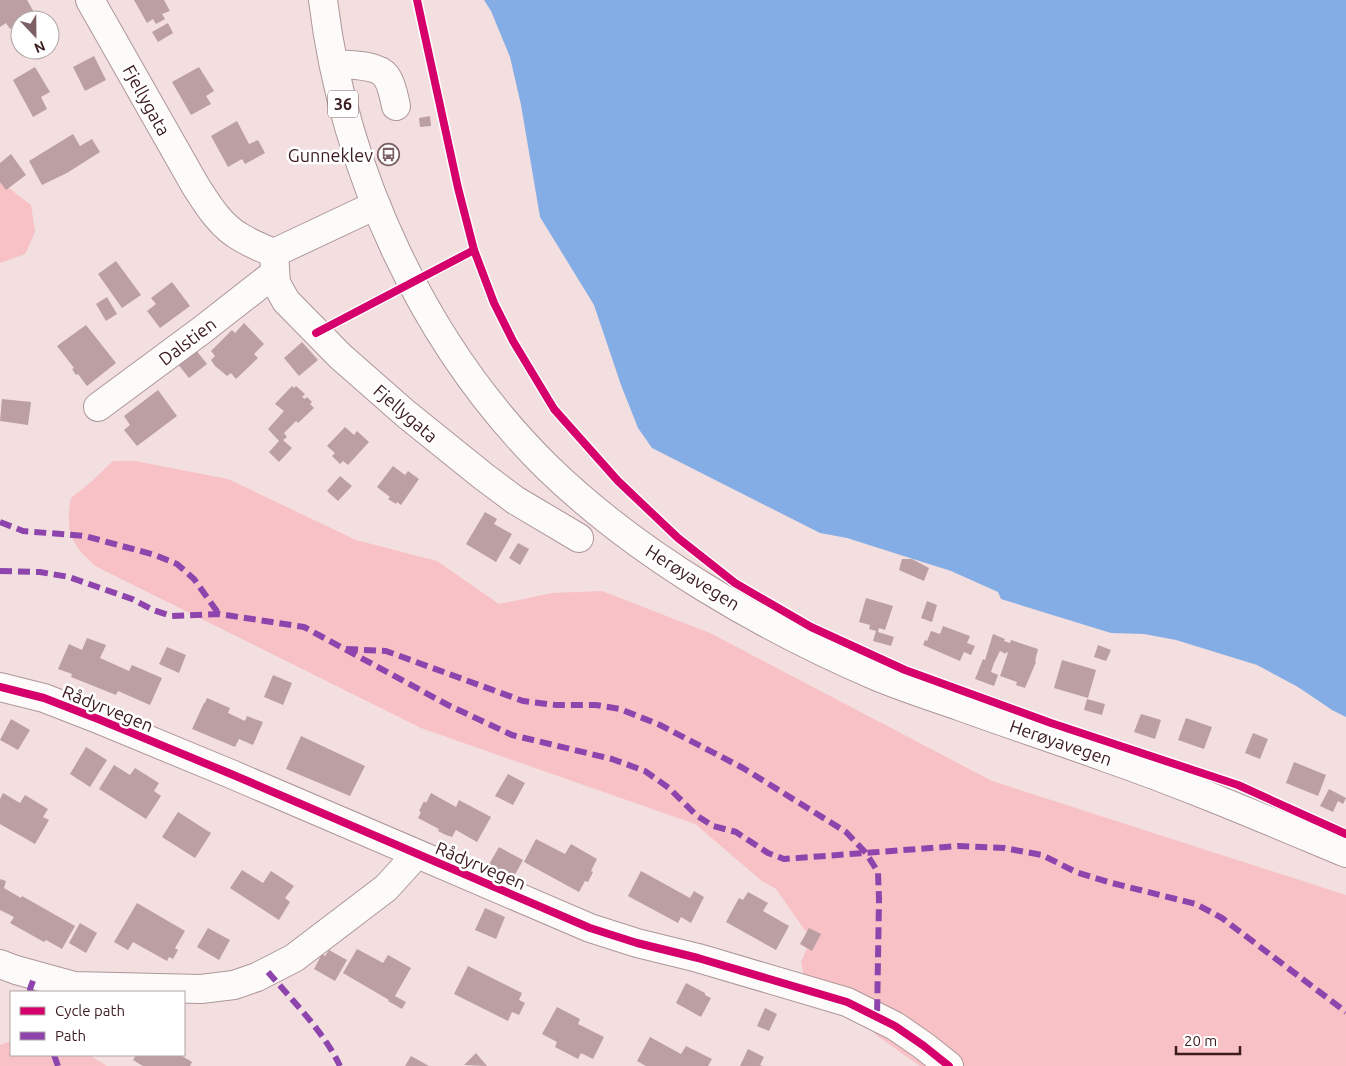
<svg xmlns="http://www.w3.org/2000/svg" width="1346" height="1066" font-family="Ubuntu,sans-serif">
  <rect width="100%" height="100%" fill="#f3dfe0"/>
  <!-- green -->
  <g fill="#f8c1c5">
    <path d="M0,178L10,189L31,205L35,232L25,254L0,263Z"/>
    <path d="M113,461H135L228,479L356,540L437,561L499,604L552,593L602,591L710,633L992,781L1346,895V1066H920L876,1035L861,1014L805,982L801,962L811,939L776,889L762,881L695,824L421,728L97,567C71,545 65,532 71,498L91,482Z"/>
    <path d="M11,1041V1055H89L107,1066H0V1045Z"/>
  </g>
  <!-- water -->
  <path fill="#85ade5" d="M484,0H1346V717L1332,710L1298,687L1257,665L1176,640L1144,634L1111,633L1001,599L998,592L951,571L847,538L820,533L652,448L638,428L621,385L594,305L540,217L521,105L510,57L491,11Z"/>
  <!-- building -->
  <g fill="#bc9fa2">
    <path d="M0,0H27L35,14L25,20H20V23L10,29L6,23L0,27Z"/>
    <path d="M134,0H164L170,11L162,14L165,19L156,24L153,19L147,23Z"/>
    <path d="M168,23L173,33L158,42L152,32Z"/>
    <path d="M94,56L106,80L85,91L73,67Z"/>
    <path d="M35,67L50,92L41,97L47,109L33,117L13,80Z"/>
    <path d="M199,67L214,91L206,96L211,104L191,115L172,82Z"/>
    <path d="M430,116L431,126L420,127L419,118Z"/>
    <path d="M237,121L249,144L258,140L265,153L245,164L242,159L228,167L211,136Z"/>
    <path d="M73,134L80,146L92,139L100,152L67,173L42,185L29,161Z"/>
    <path d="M11,154L26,175L6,190L0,182V163Z"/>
    <path d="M116,261L141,295L122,308L98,274Z"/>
    <path d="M172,282L190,306L160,328L147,311L156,304L151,298Z"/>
    <path d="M107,297L117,314L106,321L96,304Z"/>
    <path d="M244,323L264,344L254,354L258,358L236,379L231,373L227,376L215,366L211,360L215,356L211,351L232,330L235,333Z"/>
    <path d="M86,325L116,363L87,386L78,374L76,375L72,369L74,368L57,346Z"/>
    <path d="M302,342L318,360L299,376L284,358Z"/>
    <path d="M195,349L207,364L189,378L177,363Z"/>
    <path d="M292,386L294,388L296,386L305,394L302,397L305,399L307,397L312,402L310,404L314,408L298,423L296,421L284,433L287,437L283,440L292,448L279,462L269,452L279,441L268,429L284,411L275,404Z"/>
    <path d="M158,390L177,416L137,446L124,430L130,425L124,416Z"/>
    <path d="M2,399L31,402L28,425L0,421Z"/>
    <path d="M345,427L354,435L357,431L369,442L348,465L343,461L340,464L332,456L335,453L327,446Z"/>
    <path d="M393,466L405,475L408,471L419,479L401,505L397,502L396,504L388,499L390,497L377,487Z"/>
    <path d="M340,476L352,486L338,501L327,491Z"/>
    <path d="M485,512L497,519L494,524L512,534L496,562L466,544Z"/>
    <path d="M518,543L529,549L520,565L509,558Z"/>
    <path d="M902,559H912L929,568L924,581L899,570Z"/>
    <path d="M866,598L893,606L885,630L879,628L878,632L894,637L891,646L873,641L876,631L869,629L870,625L859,622Z"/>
    <path d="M927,601L937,605L932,622L921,618Z"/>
    <path d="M943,626L970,636L967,643L975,646L971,655L964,652L960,661L923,645L925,640L927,641L931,631L940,634Z"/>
    <path d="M993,634L1005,639L1004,641L1010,643L1011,640L1038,649L1035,661L1036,662L1025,688L1016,685L1017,682L1000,676L1008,653L1006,652V654L1000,651L994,663L991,672L998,675L994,686L975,679L983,659L985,660Z"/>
    <path d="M87,638L106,645L100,658L129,671L132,665L162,678L150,705L118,691L116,695L71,677L72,674L58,669L69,644L82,650Z"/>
    <path d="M1098,645L1111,650L1106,661L1094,657Z"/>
    <path d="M167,647L186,655L179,673L159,664Z"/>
    <path d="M1062,660L1096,670L1088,698L1054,688Z"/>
    <path d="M273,675L292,683L283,705L264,697Z"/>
    <path d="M207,698L230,708L228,713L245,721L247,716L263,722L253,745L239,739L235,747L192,729L204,703H205Z"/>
    <path d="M1087,699L1105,704L1102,715L1084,710Z"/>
    <path d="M1141,714L1161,720L1155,739L1134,732Z"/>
    <path d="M1186,718L1212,727L1204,749L1178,740Z"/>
    <path d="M11,719L30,730L18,750L0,740Z"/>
    <path d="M1253,733L1268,739L1260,759L1245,753Z"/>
    <path d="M301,736L365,766L350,796L286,769Z"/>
    <path d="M86,747L107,760L90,787L70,774Z"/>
    <path d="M1294,762L1326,775L1318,796L1286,783Z"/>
    <path d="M114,765L130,775L135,768L159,783L154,791L161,796L146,819L99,789Z"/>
    <path d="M508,774L525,783L513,805L495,796Z"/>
    <path d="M1329,789L1346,798L1343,804L1338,801L1333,812L1320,806Z"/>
    <path d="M3,793L20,803L25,795L48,809L43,817L49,820L35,844L0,824V799Z"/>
    <path d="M431,793L456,807L459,800L491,817L477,842L456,830L452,837L446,835L438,831L439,829L418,818L421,812L419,811L424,801L426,803Z"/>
    <path d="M178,812L211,833L195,858L162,837Z"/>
    <path d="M536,839L565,854L571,844L597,859L591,871L593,872L588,882L585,881L579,892L524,862Z"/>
    <path d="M499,847L523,860L512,880L488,866Z"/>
    <path d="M242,870L263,883L271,871L294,886L285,898L290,902L279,920L230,888Z"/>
    <path d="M641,871L690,898L694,891L704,897L691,923L681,917L678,923L628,896Z"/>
    <path d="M0,879L6,881L4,888L21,898L22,896L75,926L62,949L46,940L44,942L10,923L14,917L0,910Z"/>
    <path d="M748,892L768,903L763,911L789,926L776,950L726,922L739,898L743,900Z"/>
    <path d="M137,903L185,931L175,948L178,950L173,959L169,957L167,961L133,942L128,950L114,942Z"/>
    <path d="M485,908L505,917L496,939L475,930Z"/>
    <path d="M80,923L97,933L86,953L69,943Z"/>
    <path d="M208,928L230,940L219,960L197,947Z"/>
    <path d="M809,928L821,934L812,951L800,944Z"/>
    <path d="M357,949L383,963L388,955L411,968L395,996L406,1002L402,1009L388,1001L389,1000L343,973Z"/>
    <path d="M329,950L347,960L335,981L314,969L322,954L325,956Z"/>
    <path d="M468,966L522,993L519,1000L525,1003L519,1015L512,1012L508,1021L454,994Z"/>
    <path d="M686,983L705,993V995L711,998L701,1017L676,1003Z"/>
    <path d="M557,1007L580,1019L578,1024L604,1037L593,1059L581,1053L578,1059L555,1047L557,1042L542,1034Z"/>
    <path d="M765,1008L777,1014L769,1031L757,1026Z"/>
    <path d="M650,1037L681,1054L686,1046L712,1059L708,1066H646L637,1061Z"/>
    <path d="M748,1049L764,1057L760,1065L763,1066H740Z"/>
    <path d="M476,1053L487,1066L464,1065Z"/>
    <path d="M136,1055H180L192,1062L190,1066H143L133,1060Z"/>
    <path d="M411,1056L429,1066H405Z"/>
  </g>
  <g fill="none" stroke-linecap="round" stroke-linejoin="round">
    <defs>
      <g id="minor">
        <path d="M90,0L195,185C207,204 221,227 242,238C252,244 264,249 274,253L376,205"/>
        <path d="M334,64C348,65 377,64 386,76C392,84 394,97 396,106"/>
        <path d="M274,253L276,283L286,301L340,356L406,414L483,476L515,500L579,538"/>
        <path d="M98,407L202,330L275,273"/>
        <path d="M0,687L44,698L98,719L231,774L590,928L637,943L698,958L847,1002L895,1026L924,1046L949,1066"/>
        <path d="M0,964L16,970L74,986L201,989L234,985L257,977L294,958L386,888L417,854"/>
      </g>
      <path id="highway" d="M323,0C344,172 424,346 548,468C640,557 762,627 878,677C905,688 932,697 959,706C1008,724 1058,740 1107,758C1188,786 1267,820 1346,853"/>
    </defs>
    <!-- minor casing -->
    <use href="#minor" stroke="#ad9698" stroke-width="30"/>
    <!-- highway casing -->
    <use href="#highway" stroke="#ad9698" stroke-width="30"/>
    <!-- minor -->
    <use href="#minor" stroke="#fdfafa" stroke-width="28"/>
    <!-- highway -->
    <use href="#highway" stroke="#fdfafa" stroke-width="28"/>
    <!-- quiet -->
    <g stroke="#8e44ad" stroke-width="6" stroke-dasharray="12 6" stroke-linecap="butt">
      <path d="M0,522L23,531L85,536L155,555L177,564L194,579L219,614"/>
      <path d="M0,571L40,572L69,577L132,599L153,610L171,616L219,614L304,627L448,705L512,735L612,759L645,771L669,788L696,815L713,826L736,832L768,853L784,859L958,846L1004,848L1042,855L1076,872L1108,882L1196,904L1222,918L1346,1012"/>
      <path d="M346,649L386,651L523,701L556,705H596L620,709L660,725L743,768L846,832L866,853L878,872L879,900L877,1017"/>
      <path d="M268,972C292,1000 324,1032 340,1066"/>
      <path d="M31,992L30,989L35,975"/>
      <path d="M54,1055L58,1066"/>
    </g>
    <defs>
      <g id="cycleway">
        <path d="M417,0L458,188L474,250L494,303L513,341L554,409L618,481L678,538L735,583L811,627L905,670L1051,723L1238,785L1346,834"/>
        <path d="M316,333L474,250"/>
        <path d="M0,687L44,698L98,719L231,774L590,928L637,943L698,958L847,1002L895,1026L924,1046L949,1066"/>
      </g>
    </defs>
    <!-- cycleway casing -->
    <use href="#cycleway" stroke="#fff" stroke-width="11"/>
    <!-- cycleway -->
    <use href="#cycleway" stroke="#d6006c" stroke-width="8"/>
  </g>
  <!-- icons -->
  <defs>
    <symbol id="bus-ring" viewBox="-11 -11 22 22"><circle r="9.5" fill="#fff" stroke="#7c6063" stroke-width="1.5"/><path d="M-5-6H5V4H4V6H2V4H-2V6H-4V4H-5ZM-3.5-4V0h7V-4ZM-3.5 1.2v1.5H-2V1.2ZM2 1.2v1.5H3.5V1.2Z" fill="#7c6063"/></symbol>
  </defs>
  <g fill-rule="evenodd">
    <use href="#bus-ring" x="376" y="142" width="25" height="25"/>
  </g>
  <g text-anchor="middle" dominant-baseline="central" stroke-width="5" stroke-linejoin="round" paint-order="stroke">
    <!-- shield labels -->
    <rect fill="#fff" stroke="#766062" stroke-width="1" x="328" y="90.5" width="30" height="27" rx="4"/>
    <g font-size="16" font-weight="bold" fill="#3c1c1f">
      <text x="343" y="104">36</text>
    </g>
    <!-- street labels -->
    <g font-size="18" fill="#3c1c1f" stroke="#fff">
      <text transform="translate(147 100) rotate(61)">Fjellygata</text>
      <text transform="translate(187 341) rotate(-37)">Dalstien</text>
      <text transform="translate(406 413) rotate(41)">Fjellygata</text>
      <text transform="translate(693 577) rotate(32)">Herøyavegen</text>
      <text transform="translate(108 708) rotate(22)">Rådyrvegen</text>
      <text transform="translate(1061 742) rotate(19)">Herøyavegen</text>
      <text transform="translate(481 865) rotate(23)">Rådyrvegen</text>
    </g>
    <!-- poi labels -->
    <g font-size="18" fill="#3c1c1f" stroke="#fff" text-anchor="end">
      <text x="373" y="155">Gunneklev</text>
    </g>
  </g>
  <!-- legend -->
  <rect x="10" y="991" width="175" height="65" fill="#ffffff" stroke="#b1a4a5"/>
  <rect x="20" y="1007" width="25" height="8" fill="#d6006c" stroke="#b1a4a5"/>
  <text x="55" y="1016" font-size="15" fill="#3c1c1f">Cycle path</text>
  <rect x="20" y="1032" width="25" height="8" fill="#8e44ad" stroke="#b1a4a5"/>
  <text x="55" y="1041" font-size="15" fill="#3c1c1f">Path</text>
  <!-- north arrow -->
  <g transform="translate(35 35) rotate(158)"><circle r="24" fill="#ffffff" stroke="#b1a4a5"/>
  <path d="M0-4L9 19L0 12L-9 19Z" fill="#7c6063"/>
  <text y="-8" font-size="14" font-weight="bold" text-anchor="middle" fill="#3c1c1f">N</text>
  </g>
  <!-- scale -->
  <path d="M1176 1046v8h64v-8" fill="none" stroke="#3c1c1f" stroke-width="2.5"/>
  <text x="1184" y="1046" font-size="15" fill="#3c1c1f" stroke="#ffffff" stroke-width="4" paint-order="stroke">20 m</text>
</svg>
